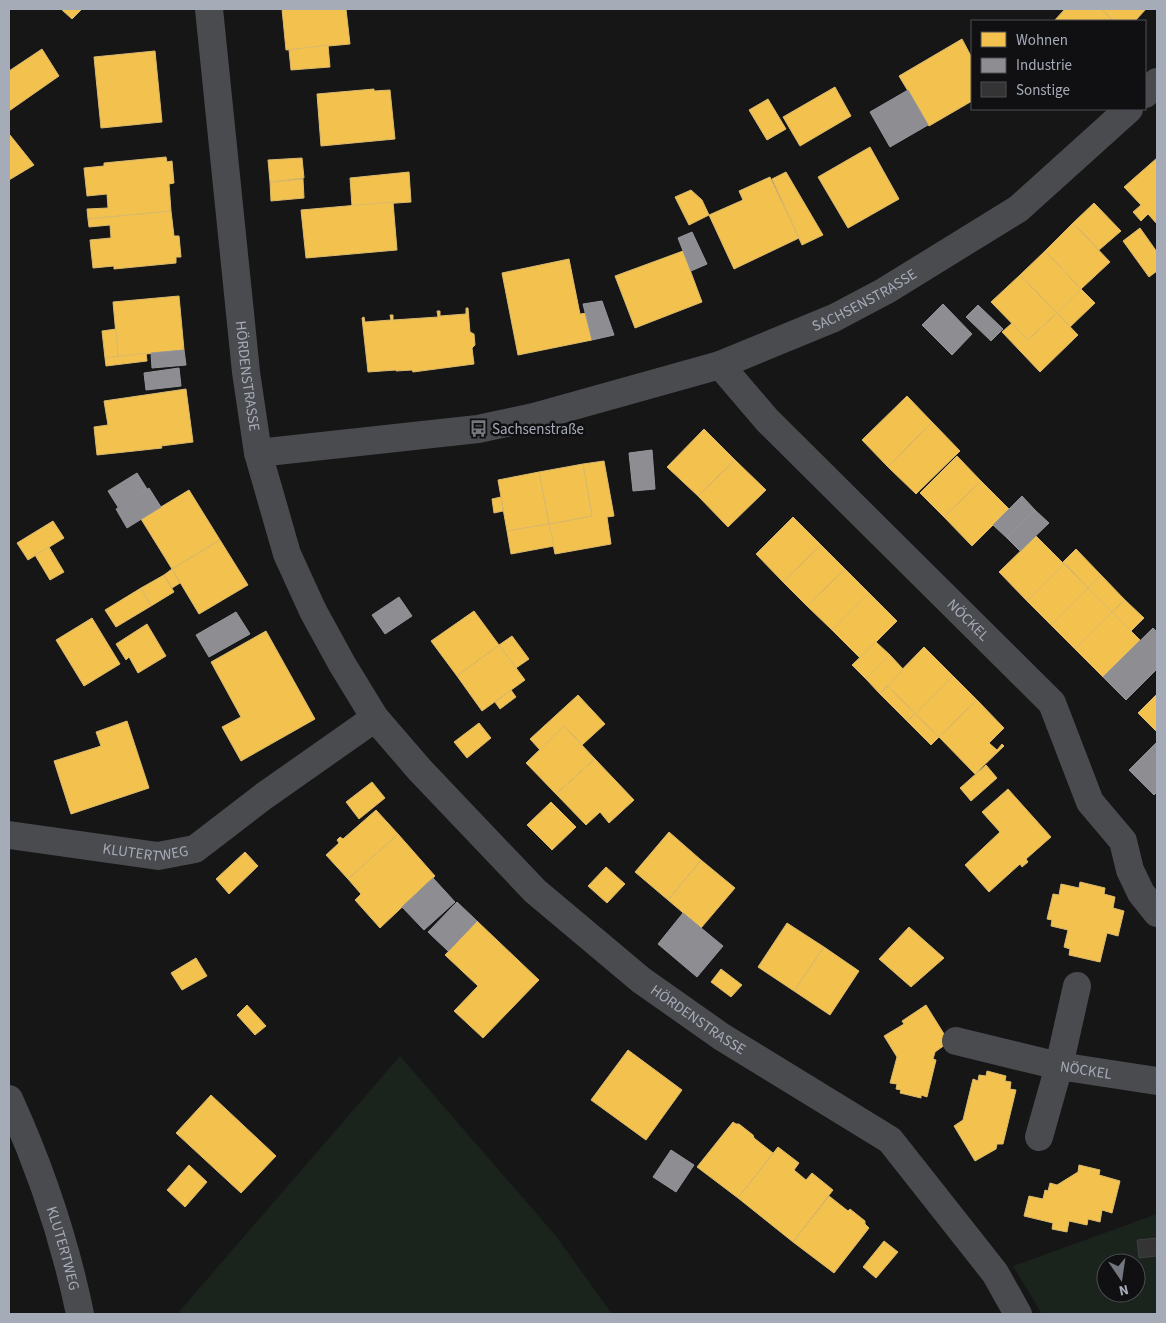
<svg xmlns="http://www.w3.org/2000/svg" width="1166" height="1323" font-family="'Source Sans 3',sans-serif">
  <rect width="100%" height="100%" fill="#161616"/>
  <!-- green -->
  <g fill="#1b231d" fill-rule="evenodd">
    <path d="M400,1056L556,1236L612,1314H177Z"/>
    <path d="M1157,1214V1314H1042L1013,1266ZM1106,1263H1136V1293H1106Z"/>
  </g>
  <!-- homes -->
  <g fill="#f2c14e" stroke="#dbba6e">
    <path d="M61,9H82L72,19Z"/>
    <path d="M282,9H346L350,44L286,50Z"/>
    <path d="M1065,9H1101L1114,21H1054Z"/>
    <path d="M1101,9H1146L1135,21H1114Z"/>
    <path d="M962,39L972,58V101L929,126L899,76Z"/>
    <path d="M328,45L330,67L291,70L289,50Z"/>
    <path d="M42,49L59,76L9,111V71Z"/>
    <path d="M155,51L162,122L101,128L94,57Z"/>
    <path d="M835,87L851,116L800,146L783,117Z"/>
    <path d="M374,89V91L390,90L395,139L321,146L317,94Z"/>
    <path d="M768,99L786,129L767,140L749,110Z"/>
    <path d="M10,135L34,165L9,180V136Z"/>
    <path d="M870,147L899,199L848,228L818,177Z"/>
    <path d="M166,157L167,162L172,161L174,183L169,184L171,211L88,219L87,209L108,208L107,194L87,196L84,168L104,166V163Z"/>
    <path d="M302,158L304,178L270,182L268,160Z"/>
    <path d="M1157,158V224L1148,214L1141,221L1133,212L1141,205L1124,187Z"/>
    <path d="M409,172L411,202L352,206L350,178Z"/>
    <path d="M786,172L823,235L802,245L772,179Z"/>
    <path d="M770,177L799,238L734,269L709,215L743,200L739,191Z"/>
    <path d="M303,179L304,198L271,201L270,182Z"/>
    <path d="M691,190L702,200L709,215L689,225L675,197Z"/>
    <path d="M393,202L397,250L306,258L301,210Z"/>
    <path d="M1094,203L1121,231L1099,250L1073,223Z"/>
    <path d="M171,211L174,236H179L181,257H176V263L114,269V266L93,268L90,240L111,238L110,225L89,227L88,219Z"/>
    <path d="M1073,223L1110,262L1081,289L1045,251Z"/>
    <path d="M1140,228L1157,252V271L1149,277L1123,241Z"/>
    <path d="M683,251L702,302L635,328L615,276Z"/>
    <path d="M1045,251L1081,289L1057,313L1020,275Z"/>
    <path d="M569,259L580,314L587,313L592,340L518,355L502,273Z"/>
    <path d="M1020,275L1057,313L1028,340L991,302Z"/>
    <path d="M1081,289L1095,303L1070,327L1057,313Z"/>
    <path d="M179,296L184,350L118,357L113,302Z"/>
    <path d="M466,308H468L470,332L474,334L475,345L472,348L474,364L413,372L412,370L396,371V370L368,372L362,318L364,317L365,322L391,320L390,315H393V320L438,317L437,311H440V316L466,314Z"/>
    <path d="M1057,313L1078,335L1040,372L1002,332L1012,323L1028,340Z"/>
    <path d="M116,329L118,357L105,358L102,331Z"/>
    <path d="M146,353L147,361L106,366L105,358Z"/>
    <path d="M186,389L193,442L161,446L162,448L97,455L94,427L108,425L104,401Z"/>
    <path d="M907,396L932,422L888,467L862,440Z"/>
    <path d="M932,422L960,451L916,494L888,467Z"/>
    <path d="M704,429L735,460L698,496L667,467Z"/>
    <path d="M957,456L981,481L944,517L920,493Z"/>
    <path d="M735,460L766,490L728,527L698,496Z"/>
    <path d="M604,461L614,516L607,517L611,544L555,554L549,524L592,516L583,464Z"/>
    <path d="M583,464L592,516L549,524L539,472Z"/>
    <path d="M539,472L549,524L507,531L498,480Z"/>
    <path d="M981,481L1009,509L972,546L944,517Z"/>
    <path d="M189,490L220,540L172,569L141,519Z"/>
    <path d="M501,497L503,511L494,513L492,499Z"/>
    <path d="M793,517L821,545L783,582L756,554Z"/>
    <path d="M53,521L64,538L28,560L17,543Z"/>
    <path d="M549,524L554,546L511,554L507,531Z"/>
    <path d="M1036,536L1064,564L1027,601L999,572Z"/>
    <path d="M220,540L248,585L199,614L172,569Z"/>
    <path d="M821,545L845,569L807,606L783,582Z"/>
    <path d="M49,547L64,572L50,580L35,555Z"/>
    <path d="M1076,549L1101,575L1088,588L1063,562Z"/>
    <path d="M1064,564L1088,588L1051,625L1027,601Z"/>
    <path d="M172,569L180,583L172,588L164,575Z"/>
    <path d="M845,569L869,593L832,630L807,606Z"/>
    <path d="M164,575L174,592L151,606L141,588Z"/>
    <path d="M1101,575L1125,600L1112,612L1088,588Z"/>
    <path d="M141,588L151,606L116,627L105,610Z"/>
    <path d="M1088,588L1112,612L1075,649L1051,625Z"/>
    <path d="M869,593L897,621L860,658L832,630Z"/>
    <path d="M1125,600L1144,618L1131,631L1112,612Z"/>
    <path d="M474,611L499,645L457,676L431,641Z"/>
    <path d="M1112,612L1140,640L1103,677L1075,649Z"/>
    <path d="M92,618L120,664L84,686L56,640Z"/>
    <path d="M147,624L166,656L138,673L129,657L126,660L116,644Z"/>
    <path d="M266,631L315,719L241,761L222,727L241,717L211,662Z"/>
    <path d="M512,636L529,659L516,668L499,645Z"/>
    <path d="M876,642L890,655L866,679L852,665Z"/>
    <path d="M499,645L525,680L482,711L457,676Z"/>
    <path d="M924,647L953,676L915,714L887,685Z"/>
    <path d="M890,655L903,669L880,694L866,679Z"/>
    <path d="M953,676L977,700L939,737L915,714Z"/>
    <path d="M888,686L915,714L907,721L880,694Z"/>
    <path d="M511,690L516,697L500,709L495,702Z"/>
    <path d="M1157,694V732L1138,713Z"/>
    <path d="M578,695L605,724L582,745L564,726L540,750L530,739Z"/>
    <path d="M977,700L1004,728L989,743L997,750L1002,744L1004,746L975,774L939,737Z"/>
    <path d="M915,714L939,737L931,745L907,721Z"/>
    <path d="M127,721L149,788L71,814L54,761L101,746L96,732Z"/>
    <path d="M479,723L491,738L467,758L454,742Z"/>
    <path d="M564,726L595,759L556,794L526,763Z"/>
    <path d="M595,759L634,800L609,823L600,812L586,825L556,794Z"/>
    <path d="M986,765L997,778L971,801L960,788Z"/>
    <path d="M372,782L385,798L359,819L346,802Z"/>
    <path d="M1008,789L1051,837L1026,859L1028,862L1022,867L1020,864L989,892L965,865L1000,832L982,812Z"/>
    <path d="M551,802L576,827L552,850L527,825Z"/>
    <path d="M376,810L398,834L348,879L326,855L339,843L337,840L340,837L343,839Z"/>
    <path d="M669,832L701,860L668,900L635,872Z"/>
    <path d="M398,834L435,876L380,928L355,900L361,894L348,879Z"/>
    <path d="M245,852L258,866L229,894L216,879Z"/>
    <path d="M701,860L735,888L701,928L668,900Z"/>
    <path d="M606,867L625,884L607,903L588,886Z"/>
    <path d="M1080,882L1105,888L1104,894L1115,897L1113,908L1124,911L1118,936L1107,933L1100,962L1069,955L1070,949L1064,947L1068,930L1051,926L1052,920L1047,919L1053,894L1059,895L1061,884L1079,888Z"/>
    <path d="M477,921L539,980L483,1038L454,1011L478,986L445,955Z"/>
    <path d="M787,923L824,947L794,991L758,967Z"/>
    <path d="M909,927L944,958L911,987L879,959Z"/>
    <path d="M824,947L859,971L830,1015L794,991Z"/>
    <path d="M196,958L207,976L182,990L171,973Z"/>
    <path d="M721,969L742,985L731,997L711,982Z"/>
    <path d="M247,1005L266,1026L255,1035L237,1015Z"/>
    <path d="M926,1005L949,1042L935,1052L933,1059L936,1060L927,1097L921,1095V1098L900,1093L901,1090L896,1089L897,1084L890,1083L897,1057L884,1036L904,1024L902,1021Z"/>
    <path d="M628,1050L682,1090L646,1140L591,1100Z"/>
    <path d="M987,1071L1006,1076L1005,1081L1011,1082L1010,1089L1016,1090L1003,1144H997L996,1149L975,1161L954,1126L963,1120L973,1079L978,1081L979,1075L986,1076Z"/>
    <path d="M211,1095L276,1156L241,1193L176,1133Z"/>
    <path d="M733,1122L736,1124H739L753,1135L754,1138L773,1153L738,1198L697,1167Z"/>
    <path d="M778,1147L799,1163L794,1170L806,1180L812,1173L833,1190L793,1242L738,1198Z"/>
    <path d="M189,1165L207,1182L185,1207L167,1190Z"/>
    <path d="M1079,1165L1100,1170L1099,1175L1120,1181L1112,1213L1102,1210L1100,1222L1088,1219L1087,1225L1069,1221L1067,1232L1052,1229L1053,1223L1024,1216L1029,1196L1043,1199L1045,1190L1048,1191L1050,1183L1057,1185L1078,1172Z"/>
    <path d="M829,1196L848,1211L850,1209L865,1221V1224L869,1228L834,1273L793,1242Z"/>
    <path d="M884,1241L898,1252L876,1278L863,1267Z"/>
  </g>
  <!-- industry -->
  <g fill="#8d8d92" stroke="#94969d">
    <path d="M908,90L928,125L890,147L870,112Z"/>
    <path d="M692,232L707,264L691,271L678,238Z"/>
    <path d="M602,301L614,335L592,340L583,304Z"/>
    <path d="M943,304L972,334L952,355L922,325Z"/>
    <path d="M978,305L1003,329L991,341L966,317Z"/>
    <path d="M184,350L186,365L152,368L151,353Z"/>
    <path d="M179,368L181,386L146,390L144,373Z"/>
    <path d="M652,450L655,489L633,491L629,453Z"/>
    <path d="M137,473L147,489L118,507L108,491Z"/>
    <path d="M149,488L161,507L127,528L116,509Z"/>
    <path d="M1022,496L1035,510L1007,538L993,525Z"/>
    <path d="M1035,510L1049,523L1020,551L1007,538Z"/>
    <path d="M399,597L412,616L385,634L372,615Z"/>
    <path d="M236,612L250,634L209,657L196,635Z"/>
    <path d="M1153,628L1157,632V669L1126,700L1103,677Z"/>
    <path d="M1157,742V792L1154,795L1129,770Z"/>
    <path d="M433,878L455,902L424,930L402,907Z"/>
    <path d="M457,902L477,921L448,951L428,932Z"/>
    <path d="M683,913L723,946L697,977L658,944Z"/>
    <path d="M671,1150L694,1165L676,1192L653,1177Z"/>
  </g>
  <!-- building -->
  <path fill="#343435" stroke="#3e3f42" d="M1157,1238V1256L1139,1258L1137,1240Z"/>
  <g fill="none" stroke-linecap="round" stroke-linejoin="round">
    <!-- minor -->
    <g stroke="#494b4f" stroke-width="28">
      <path id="s1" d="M209,9L246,372L258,453L287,554L313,611L342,664L375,718L419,769L535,891L641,980L722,1037L890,1140L995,1273L1018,1314"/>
      <path d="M1145,94L1157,82"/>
      <path id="s2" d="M720,365L767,420L1052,703L1090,802L1123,841L1130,870L1141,893L1157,913"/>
      <path id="s3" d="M258,453L478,429L534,417L720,365L834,318L885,291L1018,209L1129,109"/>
      <path id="s4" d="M9,835L158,856L195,849L264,796L375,718"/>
      <path d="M956,1041L1059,1066L1077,986"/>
      <path id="s5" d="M9,1099C40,1167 65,1241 80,1314"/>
      <path id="s6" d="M1039,1137L1059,1066L1157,1081"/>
    </g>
  </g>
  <!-- icons -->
  <defs>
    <symbol id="bus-bare" viewBox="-9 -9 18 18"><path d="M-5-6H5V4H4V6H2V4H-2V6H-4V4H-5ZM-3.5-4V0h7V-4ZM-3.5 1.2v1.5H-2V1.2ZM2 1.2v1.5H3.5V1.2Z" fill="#74777f" stroke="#101012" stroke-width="2.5" paint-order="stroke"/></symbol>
  </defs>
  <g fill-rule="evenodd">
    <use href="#bus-bare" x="466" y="416" width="25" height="25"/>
  </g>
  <g text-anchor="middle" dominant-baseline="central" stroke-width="5" stroke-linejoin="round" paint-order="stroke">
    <!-- street labels -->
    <g font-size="15" fill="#a6abb8" stroke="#101012">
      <text stroke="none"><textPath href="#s3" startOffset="630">SACHSENSTRASSE</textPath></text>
      <text stroke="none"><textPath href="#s1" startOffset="369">HÖRDENSTRASSE</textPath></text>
      <text stroke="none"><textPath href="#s2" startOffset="356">NÖCKEL</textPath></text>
      <text stroke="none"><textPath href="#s4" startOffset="138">KLUTERTWEG</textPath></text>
      <text stroke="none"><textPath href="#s1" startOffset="1182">HÖRDENSTRASSE</textPath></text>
      <text stroke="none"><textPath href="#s6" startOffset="101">NÖCKEL</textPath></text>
      <text stroke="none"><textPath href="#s5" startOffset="159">KLUTERTWEG</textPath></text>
    </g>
    <!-- poi labels -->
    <g font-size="15" fill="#a6abb8" stroke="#101012" text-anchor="start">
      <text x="492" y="429">Sachsenstraße</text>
    </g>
  </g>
  <!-- border -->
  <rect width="1166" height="1323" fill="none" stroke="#a6abb8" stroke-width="20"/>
  <!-- legend -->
  <rect x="971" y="20" width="175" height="90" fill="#101012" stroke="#4c4e54"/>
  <rect x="981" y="32" width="25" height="15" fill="#f2c14e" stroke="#4c4e54"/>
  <text x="1016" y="45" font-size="15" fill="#a6abb8">Wohnen</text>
  <rect x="981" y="58" width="25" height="15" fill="#8d8d92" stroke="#4c4e54"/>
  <text x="1016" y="70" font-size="15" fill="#a6abb8">Industrie</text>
  <rect x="981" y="82" width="25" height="15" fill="#343435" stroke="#4c4e54"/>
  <text x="1016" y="95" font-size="15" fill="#a6abb8">Sonstige</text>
  <!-- north arrow -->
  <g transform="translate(1121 1278) rotate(167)"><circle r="24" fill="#101012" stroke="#4c4e54"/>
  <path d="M0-4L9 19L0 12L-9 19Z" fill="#74777f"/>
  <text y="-8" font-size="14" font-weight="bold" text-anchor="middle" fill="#a6abb8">N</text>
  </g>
</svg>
